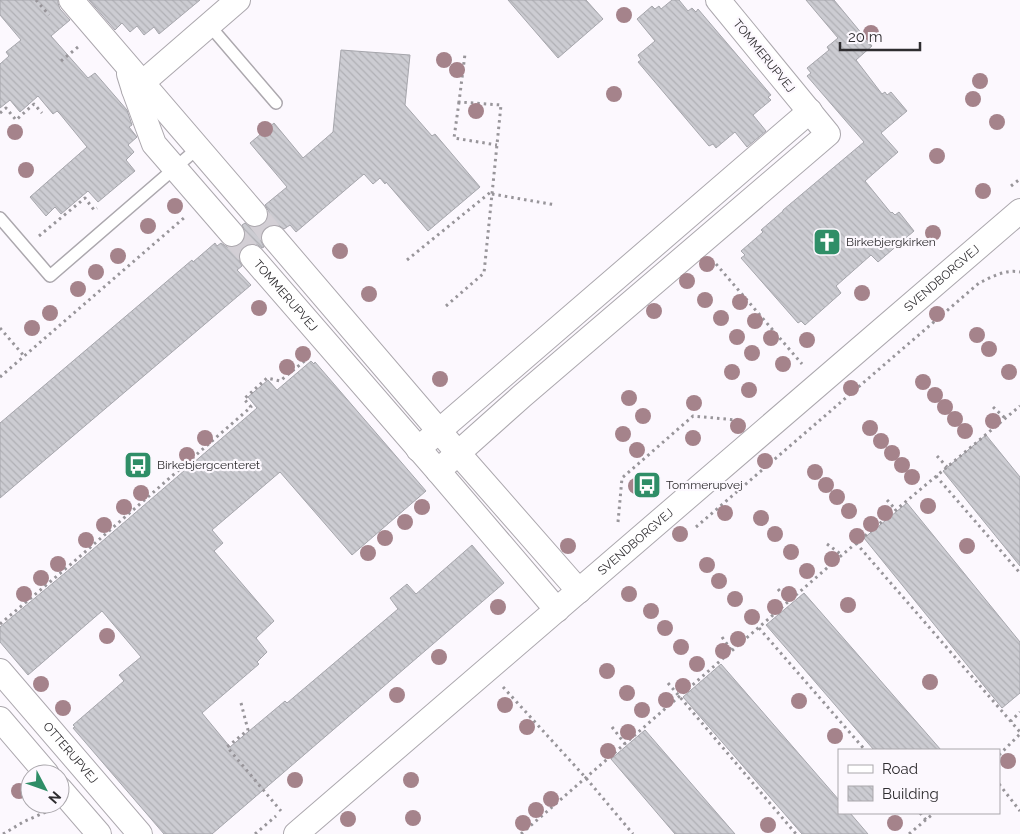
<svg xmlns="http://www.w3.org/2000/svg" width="1020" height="834" font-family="Raleway,sans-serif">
  <defs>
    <pattern id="building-back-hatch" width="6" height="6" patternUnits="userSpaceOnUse" patternTransform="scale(1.25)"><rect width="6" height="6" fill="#ccccd2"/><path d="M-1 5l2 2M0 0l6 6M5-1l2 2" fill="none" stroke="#b0b0b5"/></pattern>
  </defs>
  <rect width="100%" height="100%" fill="#fcf8fe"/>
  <!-- building -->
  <g fill="url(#building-back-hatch)" stroke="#a6a6ac">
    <path d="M0,0H58V3L60,9L70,20L51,36L88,78L95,73L127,110L132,125L129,127L137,137L128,145L134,152L126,160L135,171L98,202L88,191L61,214L55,207L46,216L30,197L87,147L60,114L57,111L53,114L38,96L20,112L10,100L0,108V64L9,56L6,52L21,40L0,15Z"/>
    <path d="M89,0H200L159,34L154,27L144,35L137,26L130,32L122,23L115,30Z"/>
    <path d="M508,0H586L603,19L558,58Z"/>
    <path d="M672,0H679L688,11L692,8L696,12L698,9L771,95L768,97L771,100L753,115L766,131L747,147L735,132L716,148L713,144L709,146L638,62L641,60L638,55L655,41L637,19L652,6L655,9L659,6L661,9Z"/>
    <path d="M806,0H834L872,46L856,60L882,94L885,92L887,95L891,92L907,111L881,133L898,152L865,181L891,213L892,212L895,215L899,212L914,231L878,262L871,255L836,286L841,293L805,325L801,321L798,323L741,258L745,255L741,251L763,232L761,230L783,211V210L864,142L807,76L811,73L807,68L829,50L827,47L838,38Z"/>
    <path d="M341,50L410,55L405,105L432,136L435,134L480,187L428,231L386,182L385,184L380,178L373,184L364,174L296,232L290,225L284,229L278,225H271L265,227L261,234V241L264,247L262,248L256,244H249L243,247L239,253V260L242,266L237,270L251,285L0,498V423L192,260L193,262L215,243L217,246L221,243L227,247L234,248L241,245L245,238V231L242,225L245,223L250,227L257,228L264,224L268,218L269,212L265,205L287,187L250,143L274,123L303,158L333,132Z"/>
    <path d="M311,361L314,364L315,362L426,491L352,555L280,472L212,530L223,543L214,551L274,621L256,638L267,652L257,662L259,664L202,713L230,747L285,701L287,703L398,609L390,598L407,584L416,594L472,545L504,583L212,834H164L73,728L75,727L73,725L124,681L119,675L141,657L102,611L28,675L0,642V627L77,563L257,408L248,397L268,380L277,390Z"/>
    <path d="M986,435L1020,477V566L943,471Z"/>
    <path d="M907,503L1020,642V693L1002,708L864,538Z"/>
    <path d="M804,593L941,750H874L766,625Z"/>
    <path d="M721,664L839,800V813H850L868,834H802L683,697Z"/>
    <path d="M645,730L735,834H675L611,759Z"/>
  </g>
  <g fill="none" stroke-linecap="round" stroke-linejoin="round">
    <!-- minor-tunnel -->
    <g stroke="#d3cfd5" stroke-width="24" stroke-dasharray="24 12" stroke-linecap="butt">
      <path d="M255,214L274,238"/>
      <path d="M232,234L252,257"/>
    </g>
    <defs>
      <g id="service">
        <path d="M209,25L276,103"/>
        <path d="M0,218L50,276L198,148"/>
      </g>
      <g id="minor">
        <path d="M71,0L255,214"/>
        <path d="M129,74L134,90L154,144L232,234"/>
        <path d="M134,90L238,0"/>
        <path d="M274,238L458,453L579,591"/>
        <path id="s1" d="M252,257L438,471L557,610"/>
        <path d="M418,449L810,111"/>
        <path d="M438,471L522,396L828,134L718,0"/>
        <path id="s2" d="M0,671L140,834"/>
        <path d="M0,719L47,774"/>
        <path d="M60,789L99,834"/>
        <path id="s3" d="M296,834L1020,211"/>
      </g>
    </defs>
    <!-- service casing -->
    <use href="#service" stroke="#aca8ae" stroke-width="14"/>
    <!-- minor casing -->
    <use href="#minor" stroke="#aca8ae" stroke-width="26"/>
    <!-- path -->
    <g stroke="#98959a" stroke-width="3" stroke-dasharray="2.5 4" stroke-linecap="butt">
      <path d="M36,0L49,15"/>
      <path d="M61,61L78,47"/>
      <path d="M459,102L454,138L497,145"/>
      <path d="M0,113L6,108L16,120L34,104L42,113"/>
      <path d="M1011,186L1020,179"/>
      <path d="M492,194L556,205"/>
      <path d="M39,236L85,198L94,210L97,208"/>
      <path d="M407,260L492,191"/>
      <path d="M716,264L802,364"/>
      <path d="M446,306L484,273L501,105L459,102L465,54"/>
      <path d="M0,328L24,356"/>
      <path d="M0,377L185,217"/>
      <path d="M993,407L1005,418"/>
      <path d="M937,456L947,467"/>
      <path d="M936,476L1020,573"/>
      <path d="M887,500L896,510"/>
      <path d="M618,522L622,478L693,416L736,420L738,419"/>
      <path d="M696,527L979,283C992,277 1005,269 1020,272"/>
      <path d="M856,543L1020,732"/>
      <path d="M827,544L842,555"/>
      <path d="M778,589L789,602"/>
      <path d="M0,624L70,565L251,407L244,399L267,378L280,381L307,359"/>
      <path d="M759,628L865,750"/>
      <path d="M722,637L732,651"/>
      <path d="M668,683L796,834"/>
      <path d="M503,687L586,778L633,834"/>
      <path d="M241,703L248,730L227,747L281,811"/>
      <path d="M1011,722V721L1020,712"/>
      <path d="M612,727L625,744"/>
      <path d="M999,755L1020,734"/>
      <path d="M999,784L1020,811"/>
      <path d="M920,813L926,820"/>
      <path d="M3,834L25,821L46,812"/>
      <path d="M255,834L276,816"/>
      <path d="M521,834L842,555L1020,406"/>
      <path d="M909,834L934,813"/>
    </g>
    <!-- service -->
    <use href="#service" stroke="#fff" stroke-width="11"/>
    <!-- minor -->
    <use href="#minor" stroke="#fff" stroke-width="24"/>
  </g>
  <!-- trees -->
  <g fill="#a5838b">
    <circle cx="624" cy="15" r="8"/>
    <circle cx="871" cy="33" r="8"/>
    <circle cx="444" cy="60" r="8"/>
    <circle cx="457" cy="70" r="8"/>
    <circle cx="980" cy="81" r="8"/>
    <circle cx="614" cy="94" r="8"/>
    <circle cx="973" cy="99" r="8"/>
    <circle cx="476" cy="111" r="8"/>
    <circle cx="997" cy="122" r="8"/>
    <circle cx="265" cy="129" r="8"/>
    <circle cx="15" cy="132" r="8"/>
    <circle cx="937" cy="156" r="8"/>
    <circle cx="26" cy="170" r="8"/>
    <circle cx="983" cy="191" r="8"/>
    <circle cx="175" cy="206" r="8"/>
    <circle cx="148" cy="226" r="8"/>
    <circle cx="933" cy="233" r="8"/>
    <circle cx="340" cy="251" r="8"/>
    <circle cx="118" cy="256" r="8"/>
    <circle cx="707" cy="264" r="8"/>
    <circle cx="96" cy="272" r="8"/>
    <circle cx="687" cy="281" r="8"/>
    <circle cx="78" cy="289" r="8"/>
    <circle cx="862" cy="293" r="8"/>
    <circle cx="369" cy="294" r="8"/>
    <circle cx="705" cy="300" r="8"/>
    <circle cx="740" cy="302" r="8"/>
    <circle cx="259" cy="308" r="8"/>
    <circle cx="654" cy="311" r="8"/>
    <circle cx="50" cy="313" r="8"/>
    <circle cx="937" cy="314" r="8"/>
    <circle cx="721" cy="318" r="8"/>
    <circle cx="755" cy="321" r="8"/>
    <circle cx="32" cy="328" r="8"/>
    <circle cx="977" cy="335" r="8"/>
    <circle cx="737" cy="337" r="8"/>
    <circle cx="771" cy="338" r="8"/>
    <circle cx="807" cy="340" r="8"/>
    <circle cx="989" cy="349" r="8"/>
    <circle cx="752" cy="353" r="8"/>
    <circle cx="303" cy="354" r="8"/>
    <circle cx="783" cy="364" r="8"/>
    <circle cx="287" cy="367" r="8"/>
    <circle cx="732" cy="372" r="8"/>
    <circle cx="1009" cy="372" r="8"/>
    <circle cx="440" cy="379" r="8"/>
    <circle cx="923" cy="382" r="8"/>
    <circle cx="851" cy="388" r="8"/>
    <circle cx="749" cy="390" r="8"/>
    <circle cx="935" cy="395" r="8"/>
    <circle cx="629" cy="398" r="8"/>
    <circle cx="694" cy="403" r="8"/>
    <circle cx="945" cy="407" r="8"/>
    <circle cx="643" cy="416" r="8"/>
    <circle cx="955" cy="419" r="8"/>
    <circle cx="993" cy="421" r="8"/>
    <circle cx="738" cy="426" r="8"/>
    <circle cx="870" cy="428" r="8"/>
    <circle cx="965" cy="431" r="8"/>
    <circle cx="623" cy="434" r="8"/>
    <circle cx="205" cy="438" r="8"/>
    <circle cx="693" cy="438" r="8"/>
    <circle cx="881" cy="441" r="8"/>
    <circle cx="637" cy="450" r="8"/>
    <circle cx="892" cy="453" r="8"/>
    <circle cx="187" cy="455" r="8"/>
    <circle cx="765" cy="461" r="8"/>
    <circle cx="902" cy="465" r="8"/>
    <circle cx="815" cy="472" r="8"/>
    <circle cx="912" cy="477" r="8"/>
    <circle cx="826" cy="485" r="8"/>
    <circle cx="636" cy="486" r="8"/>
    <circle cx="141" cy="493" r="8"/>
    <circle cx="837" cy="497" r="8"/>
    <circle cx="928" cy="506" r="8"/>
    <circle cx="124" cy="507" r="8"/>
    <circle cx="422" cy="507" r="8"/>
    <circle cx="849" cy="511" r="8"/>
    <circle cx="725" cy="513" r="8"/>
    <circle cx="885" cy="513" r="8"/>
    <circle cx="761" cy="518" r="8"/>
    <circle cx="405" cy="522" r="8"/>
    <circle cx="871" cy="524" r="8"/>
    <circle cx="104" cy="525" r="8"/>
    <circle cx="680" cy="534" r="8"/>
    <circle cx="775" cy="534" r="8"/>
    <circle cx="857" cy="536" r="8"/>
    <circle cx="385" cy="538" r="8"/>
    <circle cx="86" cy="540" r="8"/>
    <circle cx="568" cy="546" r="8"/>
    <circle cx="967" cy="546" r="8"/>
    <circle cx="791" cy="552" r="8"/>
    <circle cx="368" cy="553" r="8"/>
    <circle cx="832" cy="559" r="8"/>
    <circle cx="58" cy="564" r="8"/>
    <circle cx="707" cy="565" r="8"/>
    <circle cx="807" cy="571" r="8"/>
    <circle cx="41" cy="578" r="8"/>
    <circle cx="719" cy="581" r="8"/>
    <circle cx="24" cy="594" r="8"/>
    <circle cx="629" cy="594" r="8"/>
    <circle cx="789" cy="594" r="8"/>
    <circle cx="735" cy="599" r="8"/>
    <circle cx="848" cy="605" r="8"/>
    <circle cx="498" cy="607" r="8"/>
    <circle cx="775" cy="607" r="8"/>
    <circle cx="651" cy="611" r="8"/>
    <circle cx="752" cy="617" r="8"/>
    <circle cx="665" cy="628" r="8"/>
    <circle cx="107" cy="636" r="8"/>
    <circle cx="738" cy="639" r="8"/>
    <circle cx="681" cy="647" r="8"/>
    <circle cx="723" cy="651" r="8"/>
    <circle cx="439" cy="657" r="8"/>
    <circle cx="697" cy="664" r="8"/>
    <circle cx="607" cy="671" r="8"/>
    <circle cx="930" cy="682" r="8"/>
    <circle cx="41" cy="684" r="8"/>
    <circle cx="683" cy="686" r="8"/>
    <circle cx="627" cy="693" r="8"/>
    <circle cx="397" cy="695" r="8"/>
    <circle cx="666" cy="700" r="8"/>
    <circle cx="799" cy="701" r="8"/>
    <circle cx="505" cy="705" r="8"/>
    <circle cx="63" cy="708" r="8"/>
    <circle cx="642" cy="710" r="8"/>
    <circle cx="527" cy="727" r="8"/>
    <circle cx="628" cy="732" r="8"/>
    <circle cx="835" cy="736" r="8"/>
    <circle cx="608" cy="751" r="8"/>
    <circle cx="1008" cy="761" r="8"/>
    <circle cx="295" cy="780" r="8"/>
    <circle cx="411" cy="780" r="8"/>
    <circle cx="19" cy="791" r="8"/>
    <circle cx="551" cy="799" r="8"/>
    <circle cx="536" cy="810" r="8"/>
    <circle cx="413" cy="818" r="8"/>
    <circle cx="348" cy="819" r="8"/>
    <circle cx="523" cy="823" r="8"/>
    <circle cx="895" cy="823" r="8"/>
    <circle cx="768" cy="825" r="8"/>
  </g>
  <!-- icons -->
  <defs>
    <symbol id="church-square" viewBox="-11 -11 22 22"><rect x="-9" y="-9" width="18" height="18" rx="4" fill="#2f8e67" stroke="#fcf8fe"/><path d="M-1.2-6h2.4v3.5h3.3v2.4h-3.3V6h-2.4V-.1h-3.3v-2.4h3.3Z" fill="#fff"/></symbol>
    <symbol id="bus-square" viewBox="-11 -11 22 22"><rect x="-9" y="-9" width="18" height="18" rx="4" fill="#2f8e67" stroke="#fcf8fe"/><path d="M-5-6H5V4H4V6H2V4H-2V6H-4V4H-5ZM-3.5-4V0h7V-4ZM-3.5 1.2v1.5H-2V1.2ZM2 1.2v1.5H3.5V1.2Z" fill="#fff"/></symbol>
  </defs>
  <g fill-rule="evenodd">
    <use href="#church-square" x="811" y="226" width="32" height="32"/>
    <use href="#bus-square" x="122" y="449" width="32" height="32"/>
    <use href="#bus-square" x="631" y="469" width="32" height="32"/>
  </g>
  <g text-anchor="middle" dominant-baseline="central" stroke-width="4.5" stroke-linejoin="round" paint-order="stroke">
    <!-- street labels -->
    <g font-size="12" fill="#2f2d30" stroke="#fcf8fe">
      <text transform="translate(764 56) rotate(51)">TOMMERUPVEJ</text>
      <text stroke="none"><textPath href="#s3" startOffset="852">SVENDBORGVEJ</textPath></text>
      <text stroke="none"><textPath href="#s1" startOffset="51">TOMMERUPVEJ</textPath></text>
      <text stroke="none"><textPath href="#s3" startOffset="448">SVENDBORGVEJ</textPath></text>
      <text stroke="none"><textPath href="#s2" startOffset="108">OTTERUPVEJ</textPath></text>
    </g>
    <!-- poi labels -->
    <g font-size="12" fill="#2f2d30" stroke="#fcf8fe" text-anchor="start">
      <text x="846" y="242">Birkebjergkirken</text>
      <text x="157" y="465">Birkebjergcenteret</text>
      <text x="666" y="485">Tommerupvej</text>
    </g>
  </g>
  <!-- legend -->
  <rect x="838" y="749" width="162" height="65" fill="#fcf8fe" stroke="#aaa7ac"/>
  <rect x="848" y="765" width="25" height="8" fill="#ffffff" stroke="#aaa7ac"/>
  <text x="882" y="774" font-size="15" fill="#2f2d30">Road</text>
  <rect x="848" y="786" width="25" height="15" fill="url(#building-back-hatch)" stroke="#aaa7ac"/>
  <text x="882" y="799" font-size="15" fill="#2f2d30">Building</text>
  <!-- north arrow -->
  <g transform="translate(45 789) rotate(131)"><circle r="24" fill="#fcf8fe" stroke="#aaa7ac"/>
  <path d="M0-4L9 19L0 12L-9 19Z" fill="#2f8e67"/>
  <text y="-8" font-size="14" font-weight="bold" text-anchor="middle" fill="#2f2d30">N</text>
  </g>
  <!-- scale -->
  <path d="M840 42v8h80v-8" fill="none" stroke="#2f2d30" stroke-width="2.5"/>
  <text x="848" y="42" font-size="15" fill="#2f2d30" stroke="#fcf8fe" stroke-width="4" paint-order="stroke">20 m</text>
</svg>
